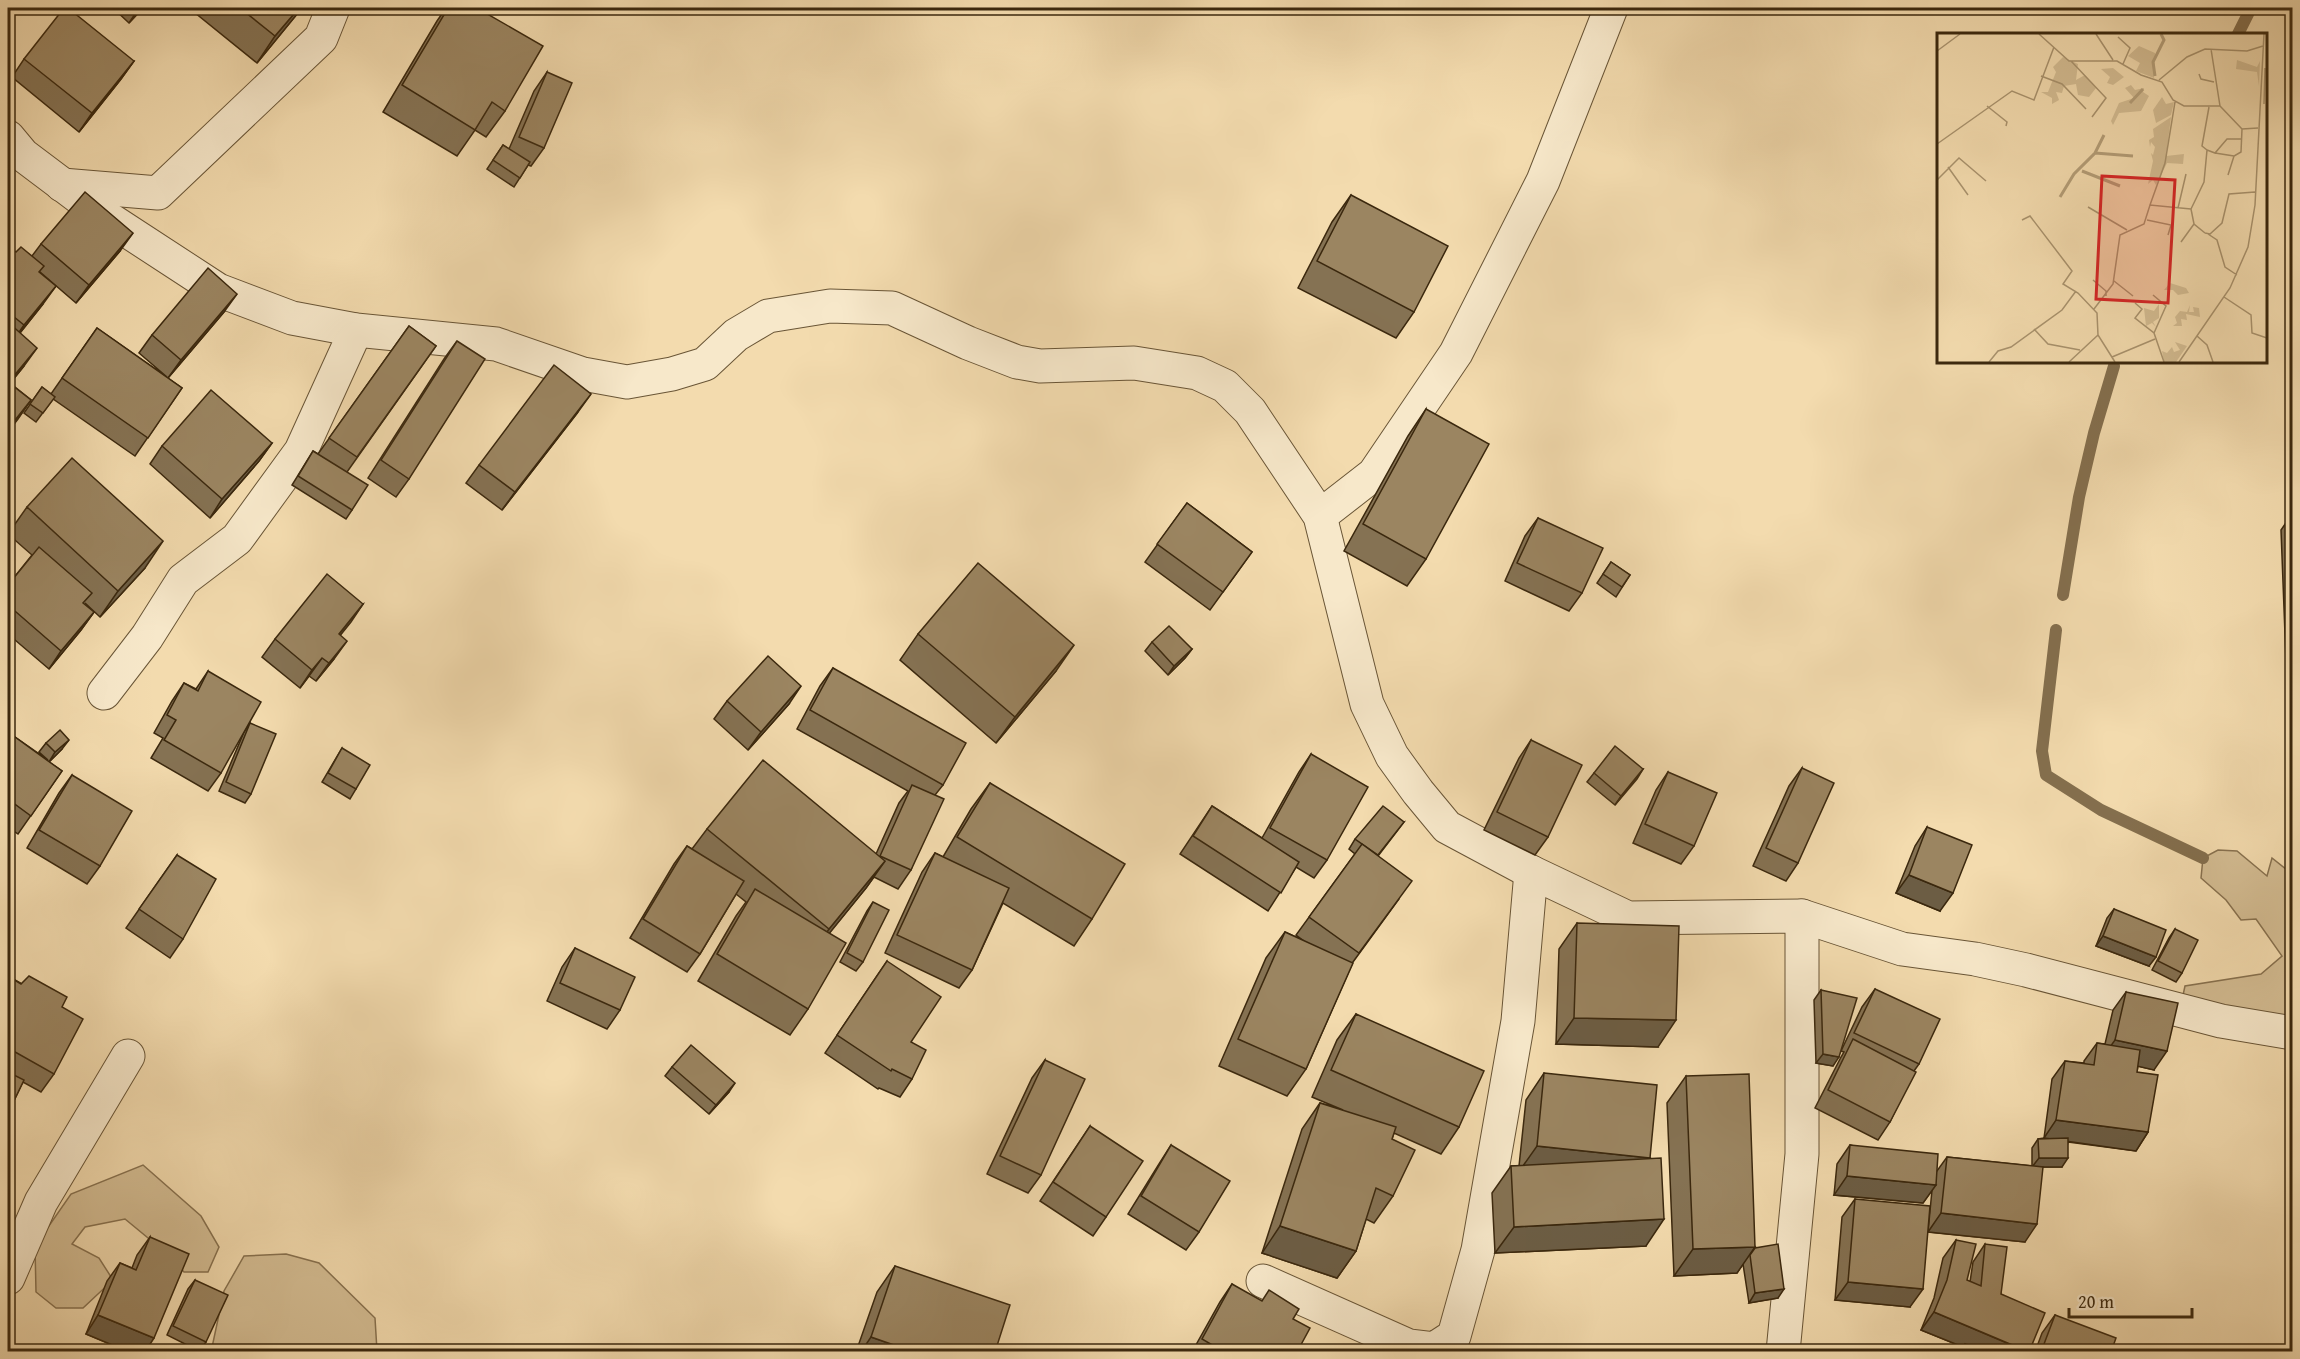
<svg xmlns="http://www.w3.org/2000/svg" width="2300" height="1359" font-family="'Gentium Book Plus',serif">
  <rect width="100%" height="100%" fill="#f3dbae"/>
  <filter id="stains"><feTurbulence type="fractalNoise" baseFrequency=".00333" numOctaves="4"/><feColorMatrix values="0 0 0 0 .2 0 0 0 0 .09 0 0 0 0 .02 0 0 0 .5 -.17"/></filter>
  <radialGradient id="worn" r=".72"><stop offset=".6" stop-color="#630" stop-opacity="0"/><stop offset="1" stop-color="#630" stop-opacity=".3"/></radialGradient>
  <!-- green -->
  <g fill="#d4bd93" stroke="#887250" stroke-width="1.5">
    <path d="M2218,850L2237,851L2267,876L2272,858L2292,874V1037L2180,1009L2185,986L2261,974L2282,956L2256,919L2241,920L2226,900L2201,878L2203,858Z"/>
    <path d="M143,1165L201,1216L219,1247L208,1272H184L165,1252L125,1219L85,1227L72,1244L99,1258L113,1280L83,1308H56L36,1292L35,1246L71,1194Z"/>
    <path d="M286,1254L319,1263L375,1318L377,1351L211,1352L224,1291L244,1256Z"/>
  </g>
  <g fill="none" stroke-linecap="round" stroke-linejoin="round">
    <!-- stream -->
    <g stroke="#846f4e" stroke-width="12">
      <path d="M2238,34L2251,8"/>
      <path d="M2063,595L2079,497L2094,433L2114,366"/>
      <path d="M2056,630L2042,751L2046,775L2101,810L2203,858"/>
    </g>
    <defs>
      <g id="minor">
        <path d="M8,137L23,155L100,213L218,290L292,318L356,330L496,344L583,374L627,382L672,374L705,364L736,335L768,316L830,306L892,308L968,343L1017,362L1040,366L1134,363L1197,373L1225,386L1250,411L1320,516L1367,704L1392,756L1418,792L1447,827L1531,872L1628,918L1802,916V1154L1783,1352"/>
        <path d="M62,185L158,193L321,38L333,8"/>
        <path d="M1320,516L1374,474L1456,353L1543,181L1611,8"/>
        <path d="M104,693L147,637L183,580L237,539L301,451L356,330"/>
        <path d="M1802,916L1902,949L1975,959L2026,970L2221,1021L2292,1033"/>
        <path d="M8,1278L41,1202L128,1056"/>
        <path d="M1263,1281L1409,1346L1434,1349L1454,1336L1478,1250L1518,1021L1531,872"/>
      </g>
    </defs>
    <!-- minor casing -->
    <use href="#minor" stroke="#695536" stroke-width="35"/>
    <!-- minor -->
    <use href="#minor" stroke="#f7e8ca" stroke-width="33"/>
  </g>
  <!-- wall -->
  <g fill="#857253" stroke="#3b280e" stroke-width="1.5">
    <path d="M113,8H143L129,23Z"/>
    <path d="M189,8H302L257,63Z"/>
    <path d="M446,8H477L505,111L486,137L475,130L457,156L383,112L437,21Z"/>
    <path d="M24,59L134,61L121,79L79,132L12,77Z"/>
    <path d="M547,72L544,148L531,166L528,165L514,187L487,169L503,145L509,149L534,91Z"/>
    <path d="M1351,195L1414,312L1396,338L1298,288L1332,222Z"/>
    <path d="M41,244L120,251L76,303L40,272L43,304L20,333L24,366L10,383L31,400L8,432V252H16L32,256Z"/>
    <path d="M224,312L168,378L182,388L135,456L53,399L36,422L24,413L42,387L51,394L97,328L167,377L139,353L152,335Z"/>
    <path d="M409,326L436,346L347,472L352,510L346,519L292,485L313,451L318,454Z"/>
    <path d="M457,341L409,479L396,497L368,478L444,359Z"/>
    <path d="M1426,409V559L1407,586L1344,551L1408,436Z"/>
    <path d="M578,412L502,510L466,483L479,465Z"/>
    <path d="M272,443L259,461L210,518L150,464L162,446Z"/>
    <path d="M1187,503L1252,552L1210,610L1145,562Z"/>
    <path d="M27,507L145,568L100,617L85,603L94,612L81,630L49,669L8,634V585L32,555L8,534Z"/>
    <path d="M2292,514V817L2281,530Z"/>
    <path d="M1538,518L1582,593L1569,611L1505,581L1525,536Z"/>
    <path d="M1611,562L1630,575L1616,597L1597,583Z"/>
    <path d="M363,604L340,635L334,659L316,681L309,676L300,688L262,657L275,639Z"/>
    <path d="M918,634L1056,671L996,743L900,660Z"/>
    <path d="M1152,642L1192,649L1185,658L1168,675L1145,651Z"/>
    <path d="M833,668L943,785L935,795L911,870L898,889L874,877L866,888L829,933L808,1009L790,1035L698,981L736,916L746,902L736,894L700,954L687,972L630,938L674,864L687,846L692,849L707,829L876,854L899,803L908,791L797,729L820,686Z"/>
    <path d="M208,671L221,773L208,791L151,758L163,738L154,733L172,701L184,683L196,689Z"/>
    <path d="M727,701L789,704L748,750L714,719Z"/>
    <path d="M250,723L251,794L245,803L219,791L244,732Z"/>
    <path d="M8,732L48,760L39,752L46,743L62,749L49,762L62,771L18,834L8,827Z"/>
    <path d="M1531,740L1548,837L1535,855L1484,830L1519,758Z"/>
    <path d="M342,748L356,789L350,799L322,782Z"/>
    <path d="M1311,754L1327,860L1314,878L1296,867L1268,911L1180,854L1212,806L1262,838L1299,772Z"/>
    <path d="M1802,768L1798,863L1786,881L1753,866L1789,786Z"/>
    <path d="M1643,769L1615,805L1587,782L1594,773Z"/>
    <path d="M1668,772L1694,846L1681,864L1633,843L1656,790Z"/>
    <path d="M72,775L100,866L87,884L27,848L59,793Z"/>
    <path d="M990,783L1092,919L1074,946L1003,903L972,970L959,988L885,953L922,872L935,853L943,857L971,809Z"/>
    <path d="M1404,822L1378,856L1399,899L1353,962L1306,1069L1287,1096L1219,1066L1266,958L1285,932L1304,941L1296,935L1355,854L1349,849L1355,839Z"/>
    <path d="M1927,827L1940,911L1896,893L1915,846Z"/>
    <path d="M177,855L183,939L170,958L126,928Z"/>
    <path d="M873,902L863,962L856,971L840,962L867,911Z"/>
    <path d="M2114,909L2149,966L2096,946L2107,918Z"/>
    <path d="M1577,923L1658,1047L1556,1044L1559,949Z"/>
    <path d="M2175,929L2182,973L2176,982L2152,970L2169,938Z"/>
    <path d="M575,948L620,1010L607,1029L547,1001L562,967Z"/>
    <path d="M887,961L911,1042L912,1079L900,1097L879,1088L878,1089L825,1053Z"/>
    <path d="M8,976L62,1007L54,1074L41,1092L23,1082L8,1113Z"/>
    <path d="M1875,989L1919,1064L1914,1071L1890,1122L1878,1140L1815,1108L1841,1057L1844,1052L1841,1051L1833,1066L1816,1063L1814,1000L1821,990L1841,1051L1862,1007Z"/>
    <path d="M2126,992L2154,1070L2138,1066L2137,1072L2148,1132L2136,1151L2068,1142L2062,1167H2039L2025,1242L1928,1232L1932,1190L1923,1203L1834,1195L1837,1164L1850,1145L1937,1171L1947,1157L2032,1166V1148L2038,1139L2044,1138L2052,1079L2065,1061L2084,1063V1061L2097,1043L2105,1044L2113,1010Z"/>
    <path d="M1356,1014L1459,1127L1441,1154L1394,1133L1392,1139L1393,1196L1374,1223L1366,1219L1356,1251L1337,1278L1262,1253L1302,1129L1320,1103L1343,1110L1312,1097L1337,1040Z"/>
    <path d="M1045,1060L1041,1175L1028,1193L987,1174L1032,1078Z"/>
    <path d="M672,1067L729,1092L709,1114L665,1076Z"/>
    <path d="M1544,1073L1650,1158L1649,1159L1646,1246L1495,1253L1492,1193L1511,1166H1519L1526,1100Z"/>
    <path d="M1686,1076L1755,1247L1778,1298L1749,1303L1743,1264L1737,1273L1674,1276L1667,1103Z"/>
    <path d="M1090,1126L1106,1217L1093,1236L1040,1201Z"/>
    <path d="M1171,1145L1199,1232L1186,1250L1128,1214L1159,1164Z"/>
    <path d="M1855,1199L1910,1307L1835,1300L1842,1217Z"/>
    <path d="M150,1237L145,1352H129L86,1334L107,1281L120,1263L132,1268L137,1255Z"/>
    <path d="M1956,1240L1967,1280L1970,1282L1973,1262L1985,1244L2001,1294L2029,1352H1960L1963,1347L1921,1330L1934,1298L1943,1258Z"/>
    <path d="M895,1266L995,1352H856L877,1292Z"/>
    <path d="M195,1280L206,1342L199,1351L167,1335L188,1289Z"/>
    <path d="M1232,1284L1297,1352H1192L1220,1302Z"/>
    <path d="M2055,1315L2111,1352H2035L2042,1333Z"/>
  </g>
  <!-- shaded-wall -->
  <g fill="#6c5d44" stroke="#3b280e" stroke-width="1.5">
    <path d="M139,8H143L129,23Z"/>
    <path d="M299,8H302L257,63L275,36Z"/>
    <path d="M134,61L121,79L79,132L92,113Z"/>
    <path d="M133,233L120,251L76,303L89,285Z"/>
    <path d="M56,286L43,304L11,344L24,325Z"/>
    <path d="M237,294L224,312L168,378L181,360Z"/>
    <path d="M37,348L24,366L8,386V384L13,377Z"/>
    <path d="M591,394L578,412L502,510L515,492Z"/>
    <path d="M31,400L18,419L8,432V429Z"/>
    <path d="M272,443L259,461L210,518L222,499Z"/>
    <path d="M163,541L145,568L100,617L118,591Z"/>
    <path d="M363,604L351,622L326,653L339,634Z"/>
    <path d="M94,612L81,630L49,669L61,651Z"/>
    <path d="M347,641L334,659L316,681L329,663Z"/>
    <path d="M1074,645L1056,671L996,743L1015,717Z"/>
    <path d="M1192,649L1185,658L1168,675L1174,666Z"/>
    <path d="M322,658L309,676L300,688L312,670Z"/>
    <path d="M801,686L789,704L748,750L761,732Z"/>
    <path d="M69,740L62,749L49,762L55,752Z"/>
    <path d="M1643,769L1637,779L1615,805L1621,796Z"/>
    <path d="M885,861L866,888L811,956L829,929Z"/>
    <path d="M1909,875L1953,893L1940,911L1896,893Z"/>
    <path d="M2103,936L2156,957L2149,966L2096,946Z"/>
    <path d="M1574,1018L1676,1020L1658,1047L1556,1044Z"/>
    <path d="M2115,1040L2167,1051L2154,1070L2102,1058Z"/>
    <path d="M1823,1054L1839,1057L1833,1066L1816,1063Z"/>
    <path d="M735,1083L729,1092L709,1114L716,1105Z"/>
    <path d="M2056,1120L2148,1132L2136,1151L2044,1138Z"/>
    <path d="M1537,1146L1650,1158L1631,1184L1518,1173Z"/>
    <path d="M2039,1158H2068L2062,1167H2032Z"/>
    <path d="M1847,1176L1936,1185L1923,1203L1834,1195Z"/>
    <path d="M1941,1213L2037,1224L2025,1242L1928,1232Z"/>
    <path d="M1664,1219L1646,1246L1495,1253L1514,1227Z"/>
    <path d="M1280,1226L1356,1251L1337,1278L1262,1253Z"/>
    <path d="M1755,1247L1737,1273L1674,1276L1693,1249Z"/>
    <path d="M1848,1282L1923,1289L1910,1307L1835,1300Z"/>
    <path d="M1784,1289L1778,1298L1749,1303L1755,1293Z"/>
    <path d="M1934,1312L2028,1352H1972L1965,1344L1963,1347L1921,1330Z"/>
    <path d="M98,1315L154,1338L145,1352H129L86,1334Z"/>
    <path d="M871,1337L914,1352H861Z"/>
  </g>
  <!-- building -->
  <g fill="#9b8561" stroke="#3b280e" stroke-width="1.5">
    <path d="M64,8H68L134,61L92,113L24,59Z"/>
    <path d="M240,8H299L275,36Z"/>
    <path d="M448,8H477L543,46L505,111L492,102L475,130L402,85Z"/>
    <path d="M547,72L572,83L544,148L519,137Z"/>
    <path d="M503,145L530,162L520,178L493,160Z"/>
    <path d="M85,192L133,233L89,285L41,244Z"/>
    <path d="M1351,195L1448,246L1414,312L1317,261Z"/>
    <path d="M21,247L44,266L39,272L56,286L24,325L8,312V252L11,248L16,252Z"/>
    <path d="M208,268L237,294L181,360L152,335Z"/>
    <path d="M8,322L37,348L13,377L8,372Z"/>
    <path d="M409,326L436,346L357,457L329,438Z"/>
    <path d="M97,328L182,388L148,438L62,378Z"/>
    <path d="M457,341L485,359L409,479L381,460Z"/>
    <path d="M554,365L591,394L515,492L479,465Z"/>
    <path d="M8,382L31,400L8,429Z"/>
    <path d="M42,387L55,397L43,413L30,404Z"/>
    <path d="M211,390L272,443L222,499L162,446Z"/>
    <path d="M1426,409L1489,444L1426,559L1363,524Z"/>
    <path d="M313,451L368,485L352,510L298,476Z"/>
    <path d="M72,458L163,541L118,591L27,507Z"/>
    <path d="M1187,503L1252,552L1223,592L1157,544Z"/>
    <path d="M1538,518L1603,548L1582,593L1517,563Z"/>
    <path d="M39,547L92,593L83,603L94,612L61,651L8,605V585Z"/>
    <path d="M1611,562L1630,575L1622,587L1603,574Z"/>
    <path d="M978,563L1074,645L1015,717L918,634Z"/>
    <path d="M327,574L363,604L339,634L347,641L329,663L322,658L312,670L275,639Z"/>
    <path d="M1169,626L1192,649L1174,666L1152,642Z"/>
    <path d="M768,656L801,686L761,732L727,701Z"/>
    <path d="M833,668L966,743L943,785L810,710Z"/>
    <path d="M208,671L261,702L221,773L164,740L176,720L167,715L184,683L198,691Z"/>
    <path d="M250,723L276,734L251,794L226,782Z"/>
    <path d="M60,730L69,740L55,752L46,743Z"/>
    <path d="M8,732L62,771L31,816L8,799Z"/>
    <path d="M1531,740L1582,765L1548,837L1497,812Z"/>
    <path d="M1615,746L1643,769L1621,796L1594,773Z"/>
    <path d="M342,748L370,765L356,789L328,773Z"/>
    <path d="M1311,754L1368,787L1327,860L1270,828Z"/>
    <path d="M763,760L885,861L829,929L707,829Z"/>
    <path d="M1802,768L1834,783L1798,863L1766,848Z"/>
    <path d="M1668,772L1717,793L1694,846L1645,824Z"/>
    <path d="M72,775L132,811L100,866L39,830Z"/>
    <path d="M990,783L1125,864L1092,919L957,837Z"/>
    <path d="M912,785L944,799L911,870L880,856Z"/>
    <path d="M1212,806L1299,862L1281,893L1193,836Z"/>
    <path d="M1383,806L1404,822L1378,855L1355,839Z"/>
    <path d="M1927,827L1972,845L1953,893L1909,875Z"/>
    <path d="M1362,844L1412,881L1359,953L1309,917Z"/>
    <path d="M687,846L744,881L700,954L643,919Z"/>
    <path d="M935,853L1009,888L972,970L897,935Z"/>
    <path d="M177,855L216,879L183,939L139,909Z"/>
    <path d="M755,889L846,943L808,1009L717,954Z"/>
    <path d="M873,902L889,910L863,962L847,953Z"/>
    <path d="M2114,909L2166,930L2156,957L2103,936Z"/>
    <path d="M1577,923L1679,926L1676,1020L1574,1018Z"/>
    <path d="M2175,929L2198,940L2182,973L2158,961Z"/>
    <path d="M1285,932L1353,963L1306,1069L1238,1039Z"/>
    <path d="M575,948L635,977L620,1010L560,983Z"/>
    <path d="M887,961L941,997L911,1042L926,1050L912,1079L892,1069L891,1071L837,1035Z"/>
    <path d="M8,976L21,984L29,976L67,997L62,1007L83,1019L54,1074L8,1048Z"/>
    <path d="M1875,989L1940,1019L1919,1064L1854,1033Z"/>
    <path d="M1821,990L1857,998L1839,1057L1823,1054Z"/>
    <path d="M2126,992L2178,1003L2167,1051L2115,1040Z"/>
    <path d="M1356,1014L1484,1071L1459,1127L1331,1070Z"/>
    <path d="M1853,1039L1916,1072L1890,1122L1828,1090Z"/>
    <path d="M2097,1043L2140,1050L2137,1072L2158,1075L2148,1132L2056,1120L2065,1061L2094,1065Z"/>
    <path d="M691,1045L735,1083L716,1105L672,1067Z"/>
    <path d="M1045,1060L1085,1079L1041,1175L1000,1156Z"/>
    <path d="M8,1072L24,1080L8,1113Z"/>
    <path d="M1544,1073L1657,1085L1650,1158L1537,1146Z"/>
    <path d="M1749,1074L1755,1247L1693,1249L1686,1076Z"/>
    <path d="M1320,1103L1396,1127L1392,1139L1415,1150L1393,1196L1376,1188L1356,1251L1280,1226Z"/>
    <path d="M1090,1126L1143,1161L1106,1217L1053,1182Z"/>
    <path d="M2068,1138V1158H2039L2038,1139Z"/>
    <path d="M1171,1145L1230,1181L1199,1232L1141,1196Z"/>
    <path d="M1850,1145L1938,1154L1936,1185L1847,1176Z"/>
    <path d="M1947,1157L2043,1167L2037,1224L1941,1213Z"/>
    <path d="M1661,1158L1664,1219L1514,1227L1511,1166Z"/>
    <path d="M1855,1199L1930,1206L1923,1289L1848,1282Z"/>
    <path d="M150,1237L189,1254L154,1338L98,1315L120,1263L136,1270Z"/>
    <path d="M1956,1240L1976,1244L1967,1280L1981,1286L1985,1244L2007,1247L2001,1294L2045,1313L2029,1352L1934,1312L1947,1280Z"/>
    <path d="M1778,1244L1784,1289L1755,1293L1750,1255L1755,1248Z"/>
    <path d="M895,1266L1010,1305L995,1352H914L871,1337Z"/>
    <path d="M195,1280L228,1295L206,1342L173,1326Z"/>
    <path d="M1232,1284L1262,1301L1269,1290L1299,1309L1293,1319L1310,1328L1297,1352H1224L1202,1339Z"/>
    <path d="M2055,1315L2116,1338L2111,1352H2041Z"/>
    <path d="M1965,1344L1995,1352H1963Z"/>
  </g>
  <!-- overview -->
  <g transform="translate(1937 33)">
    <rect width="330" height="330" fill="#f3dbae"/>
    <path d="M202,13L218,20L217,45L199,38L203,30L191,23ZM126,24L141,31L139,47L148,42L159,55L152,64L141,62L139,51L127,53L125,60L119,59L122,67L115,71V65L104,59H111L119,39L116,34ZM300,27L320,34L323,28L322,53L320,39L299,36ZM176,35L187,44L176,52L170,50L173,44L164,36ZM194,52L198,57L207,55L206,59L212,63L204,78L182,80L176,92L174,88L182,70L197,65L188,55ZM225,64L229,71L237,69L234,82L219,90L216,77ZM234,84L229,123L247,121L246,131L230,130L219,152L216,147L211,151L216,128L214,120L216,122L218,114L214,109L213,114L212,107L217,104L216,96ZM233,250L249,255L252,260L241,262L236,257H227ZM222,271V285L216,289L219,294L215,290L209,293L207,275L217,278ZM253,272L252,279H257L256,274L262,275L263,284L249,281L250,287L244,286L245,293H236L240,290L238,284L243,278L250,279ZM238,309L250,313L239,329H227L225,318L230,320L235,314L237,319L243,317Z" fill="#d4bd93"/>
    <path fill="none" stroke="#b49e78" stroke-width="3" d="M218,43L216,29L227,7L224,1M193,70L206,56M158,120L196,123M145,138L183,153M123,164L137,141L158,120L167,102"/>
    <path fill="none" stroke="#a9936e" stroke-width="1.5" d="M102,1L132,28H180L204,42L225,49L236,67L247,73H283L305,96L321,95M159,1L176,27M181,4L193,15L186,31M274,16L283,73M0,18L23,1M134,28L169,65L155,84M262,41L264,46L277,49M104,43L125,51L149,76M222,47L250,24L268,16L310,18L326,13M327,71L328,35M50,73L70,89L69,93M0,111L75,58L97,67L117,14M270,117L278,120L290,106H304M278,120L297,123M11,134L31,162M291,142L297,123L304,119L305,96M0,147L22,125L49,148M213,172L228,130L238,69M151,174L190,197M241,175L249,141M85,187L93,183L135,238L126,251L141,260L160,280L161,302L178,329M210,187L234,192L231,202M268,200L257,191L254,176L267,149L270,117L265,113L272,74M268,200L273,201L285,190L292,161L318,159M271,201L280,207L288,234L300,242M244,209L257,191M156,247L169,258V263M177,248L196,263M216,262L229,273L217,300M287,264L314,282L315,300L330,305M198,270L205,276L198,285L217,300L227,329M157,276L176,251L183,202L207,191L213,172L254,176M97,296L111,311L143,317M260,303L270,312L276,329M175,324L218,306M52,329L61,318L74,314L125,277L139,258M132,329L161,302M242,329L293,255L311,214L318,172L327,1"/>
    <path fill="#d62828" fill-opacity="0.15" stroke="#d62828" stroke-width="3" d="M165,143L238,147L231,270L159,266Z"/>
    <rect width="330" height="330" fill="none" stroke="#3b280e" stroke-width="3"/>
  </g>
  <!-- margin -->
  <rect width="2300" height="1359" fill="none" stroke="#f3dbae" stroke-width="30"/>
  <rect x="9" y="9" width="2282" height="1341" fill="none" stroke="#3b280e" stroke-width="3"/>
  <rect x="15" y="15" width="2270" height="1329" fill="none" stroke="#3b280e" stroke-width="1.5"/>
  <!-- scale -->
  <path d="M2069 1308v9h123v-9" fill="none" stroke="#3b280e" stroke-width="3"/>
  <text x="2078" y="1308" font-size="18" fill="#3b280e" stroke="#f7e8ca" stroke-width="4.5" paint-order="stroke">20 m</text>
  <rect width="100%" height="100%" filter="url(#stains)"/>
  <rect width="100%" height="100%" fill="url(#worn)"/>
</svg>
